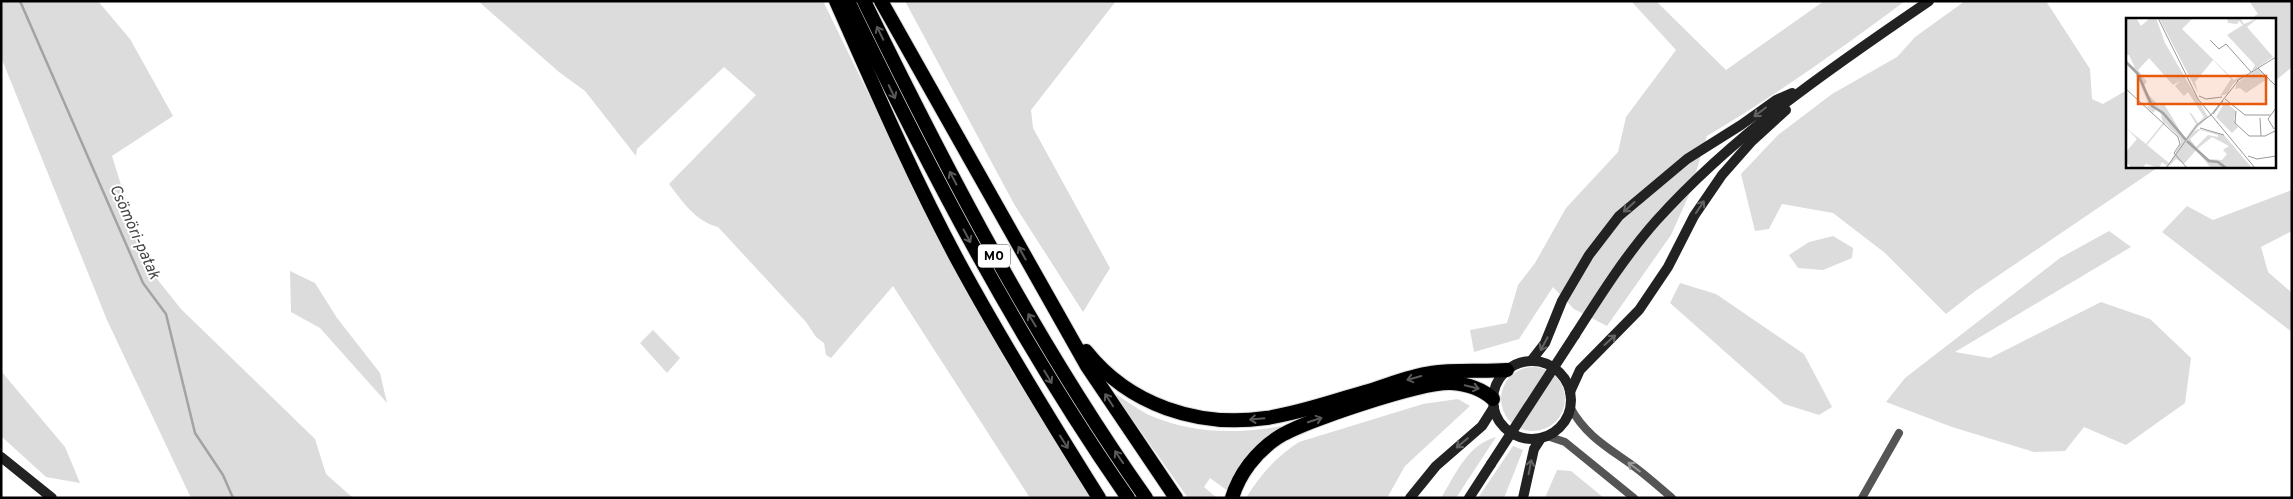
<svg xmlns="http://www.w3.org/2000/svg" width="2293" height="499" font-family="Overpass,sans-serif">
  <rect width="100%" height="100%" fill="#fff"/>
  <!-- green -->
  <g fill="#dcdcdc">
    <path d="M1,1H98L130,39L173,116L112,156L134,227L157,279L181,309L315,439L326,474L353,498H191L107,320L1,57Z"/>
    <path d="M478,1H823L950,261L1012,372L1093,498H1030L893,286L831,358L826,355L824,343L816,337L806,322L718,227C695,221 683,202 669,184L756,95L724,67L637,149L636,156L585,91L559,72Z"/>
    <path d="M905,1H1116L1031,110L1033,128L1110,268L1083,312L1014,204Z"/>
    <path d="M1631,1H1656L1726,70L1824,1H1905C1841,49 1776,95 1707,136L1689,195L1671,235L1607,326L1574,309L1553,287L1519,339L1474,352L1470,330L1507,323L1518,285L1535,263L1566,208L1618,152L1626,117L1676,50Z"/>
    <path d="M1965,1H2046L2090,69L2092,99L2103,104L2127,90V166H2160L1974,292L1946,314L1885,253L1833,213L1782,204L1769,229L1755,231L1741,174L1778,135L1832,94L1897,57L1915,37Z"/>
    <path d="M2249,1H2292V67L2274,82V19H2250L2258,14Z"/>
    <path d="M2292,190V231L2261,247L2268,272L2292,293V332L2162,232L2187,206L2213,220Z"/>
    <path d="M2109,231L2131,247L1955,352L1990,358L2101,302L2150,319L2191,358L2185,403L2126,445L2084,427L2065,451L2034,452L1952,427L1886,402L1905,378L2060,258Z"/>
    <path d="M1833,236L1853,248L1852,258L1823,270L1798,268L1789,255L1809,242Z"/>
    <path d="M290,271L315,283L337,318L380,373L387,403L320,328L291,312Z"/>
    <path d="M1680,283L1716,294L1804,354L1832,407L1819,415L1784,404L1670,303Z"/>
    <path d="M653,330L680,358L667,373L640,343Z"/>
    <circle cx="1533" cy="399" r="32"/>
    <path d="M1,371L65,447L80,483L46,477L1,436Z"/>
    <path d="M1113,392C1125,400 1137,409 1149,415C1192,434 1237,434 1282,426L1253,451L1228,491L1210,478L1204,487L1217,498H1188Z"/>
    <path d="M1458,399L1470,406L1405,466L1387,498H1246C1260,475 1276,457 1299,442L1423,404Z"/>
    <path d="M1496,437L1456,498H1441C1456,474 1467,445 1496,437Z"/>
    <path d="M1513,446L1523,450L1504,498H1478Z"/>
    <path d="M1557,470L1571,471L1604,498H1545Z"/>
  </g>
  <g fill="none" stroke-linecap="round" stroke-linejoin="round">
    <!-- stream -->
    <path stroke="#a3a3a3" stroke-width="2.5" d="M20,1L143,283L166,314L195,433L223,475L233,498"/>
    <defs>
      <g id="highway">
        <path d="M836,1C875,89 913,177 958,261C1002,342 1050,420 1099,498"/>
        <path d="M848,1C931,173 1019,341 1128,498"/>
        <path d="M864,1C948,173 1036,342 1146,498"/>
        <path d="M881,1L1087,366L1176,498"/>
        <path d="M1086,351C1129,405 1198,428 1266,418C1300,413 1333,401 1365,392C1386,386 1409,376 1431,373C1456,369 1482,372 1507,370"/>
        <path d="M1232,498C1239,474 1256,452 1277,438C1303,421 1421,382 1451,383C1468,384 1481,388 1493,399"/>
      </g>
    </defs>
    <!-- highway casing -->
    <use href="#highway" stroke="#dbdbdb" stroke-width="16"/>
    <!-- street -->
    <g stroke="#555" stroke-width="8">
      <path d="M1570,407C1586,436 1607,447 1632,465C1646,475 1659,487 1672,498"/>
      <path d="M1547,436L1565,442L1634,498"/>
      <path d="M1862,498L1899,433"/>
    </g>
    <!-- secondary -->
    <g stroke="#222" stroke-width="10">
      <path d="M1575,335C1600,296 1625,256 1656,221C1734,134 1832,67 1929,1"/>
      <path d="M1531,361L1545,343L1562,301L1589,255L1619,216L1687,159L1741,125L1776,100L1792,93"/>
      <circle cx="1532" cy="400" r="39"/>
      <path d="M1570,392L1580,370L1639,310L1668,267L1694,216L1722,175L1752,141L1786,110"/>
      <path d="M1,457L52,498"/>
      <path d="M1410,498L1436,466L1482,426L1494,407"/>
      <path d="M1469,498L1491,464"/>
      <path d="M1523,498L1534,449L1541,438"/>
    </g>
    <!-- highway -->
    <use href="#highway" stroke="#000" stroke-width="14"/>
    <!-- secondary-bridge -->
    <path stroke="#222" stroke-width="10" d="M1491,464L1575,335"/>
  </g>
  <!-- one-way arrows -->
  <defs><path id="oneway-shaft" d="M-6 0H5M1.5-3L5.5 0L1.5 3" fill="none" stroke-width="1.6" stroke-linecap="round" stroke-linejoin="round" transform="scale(1.25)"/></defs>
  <g stroke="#595959">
    <use href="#oneway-shaft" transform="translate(880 33) rotate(-116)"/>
    <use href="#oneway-shaft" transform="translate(892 92) rotate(64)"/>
    <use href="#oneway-shaft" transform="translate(953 178) rotate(-118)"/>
    <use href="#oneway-shaft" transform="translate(967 236) rotate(62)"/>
    <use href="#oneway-shaft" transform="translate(1022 253) rotate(-119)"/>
    <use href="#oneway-shaft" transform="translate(1032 320) rotate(-121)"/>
    <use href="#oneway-shaft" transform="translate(1048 377) rotate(59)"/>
    <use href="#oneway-shaft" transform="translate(1414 378) rotate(164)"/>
    <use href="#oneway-shaft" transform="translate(1472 387) rotate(13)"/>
    <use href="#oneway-shaft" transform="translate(1109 400) rotate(-123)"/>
    <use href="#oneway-shaft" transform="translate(1257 419) rotate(175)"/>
    <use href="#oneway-shaft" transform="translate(1315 420) rotate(-18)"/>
    <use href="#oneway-shaft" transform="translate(1064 442) rotate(58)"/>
    <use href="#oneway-shaft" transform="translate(1119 457) rotate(-124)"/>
  </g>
  <g stroke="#646464">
    <use href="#oneway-shaft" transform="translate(1760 112) rotate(143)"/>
    <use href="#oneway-shaft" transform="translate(1629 207) rotate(138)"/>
    <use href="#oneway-shaft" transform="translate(1700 207) rotate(-56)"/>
    <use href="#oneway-shaft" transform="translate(1610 340) rotate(-42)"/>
    <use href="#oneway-shaft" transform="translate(1544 344) rotate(118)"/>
    <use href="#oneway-shaft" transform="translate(1462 443) rotate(140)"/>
    <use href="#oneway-shaft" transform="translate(1530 467) rotate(-79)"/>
  </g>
  <use stroke="#999" href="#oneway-shaft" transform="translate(1634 467) rotate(-143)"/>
  <g text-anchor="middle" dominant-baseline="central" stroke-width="4" stroke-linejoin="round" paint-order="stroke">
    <!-- shield labels -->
    <rect fill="#fff" stroke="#4c4c4c" stroke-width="1" x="978" y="244.5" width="32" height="23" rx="4"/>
    <g font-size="14" font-weight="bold" fill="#000">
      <text x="994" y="256">M0</text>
    </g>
    <!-- water labels -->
    <g font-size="16" font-style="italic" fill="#444" stroke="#fff">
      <text transform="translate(134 232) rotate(66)">Csömöri-patak</text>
    </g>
  </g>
  <!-- overview -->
  <g transform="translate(2126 18)">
    <rect width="150" height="150" fill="#fff"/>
    <path d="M0,0H10L15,8L24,0H30L39,25L82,99L68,113L73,111L98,117L126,150H85L70,132L58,146L50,141L41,150L55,125L54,120L39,105L21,127L43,145L41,148L36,144L33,150L20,146L16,150H6L0,144V134L11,121L0,110L20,126L37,105L34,93L30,91L27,95L21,89L23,87L9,54L0,46V43L9,50L3,37H0ZM23,40L47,67L54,63L49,68L58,78L62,74L78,99L72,105L66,96L63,94L70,106L59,121L38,86L33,88L20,74L18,67L21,64L12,52ZM74,112L92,117V119L82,117L70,129L64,121ZM86,119L103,128L97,132L101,136L96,142L82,141L71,131ZM33,0H67L56,11L108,62L123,54L107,66L101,76L94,78L105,61L87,42L69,64L72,75ZM101,0H114L118,6L132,0L121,9L147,39L125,54L129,47L101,17L117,7L113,3L111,6L102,5ZM131,51L134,52L150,70L141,61L120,75L114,70L109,71L111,65ZM99,84L110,93L108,101L112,109L106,115L90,99Z" fill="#dcdcdc" fill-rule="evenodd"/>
    <path fill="none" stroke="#a3a3a3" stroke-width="2.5" d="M0,44L12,56L26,88L37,95L60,122M61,123L83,143L92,144L100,150"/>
    <path fill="none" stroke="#999" stroke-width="1" d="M32,0L72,81L129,150M84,22L93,31L100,26L125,54M132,50L150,68M111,63L150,39M0,71L52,119L54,126L48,135L61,150M73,78L80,81L96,79M99,81L119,97H144M110,93L109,105L123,118H139L149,113M87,96L97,83M134,100L135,118M74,110L98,117M148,111L142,101L150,90M122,138L131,141L150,138M40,150L71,107L85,97L112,63"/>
    <path fill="#e8590c" fill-opacity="0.15" stroke="#e8590c" stroke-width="2.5" d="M12,58H140V86H12Z"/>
    <rect width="150" height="150" fill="none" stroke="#000" stroke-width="2.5"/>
  </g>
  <!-- border -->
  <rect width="2293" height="499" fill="none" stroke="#000000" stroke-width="5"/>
</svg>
